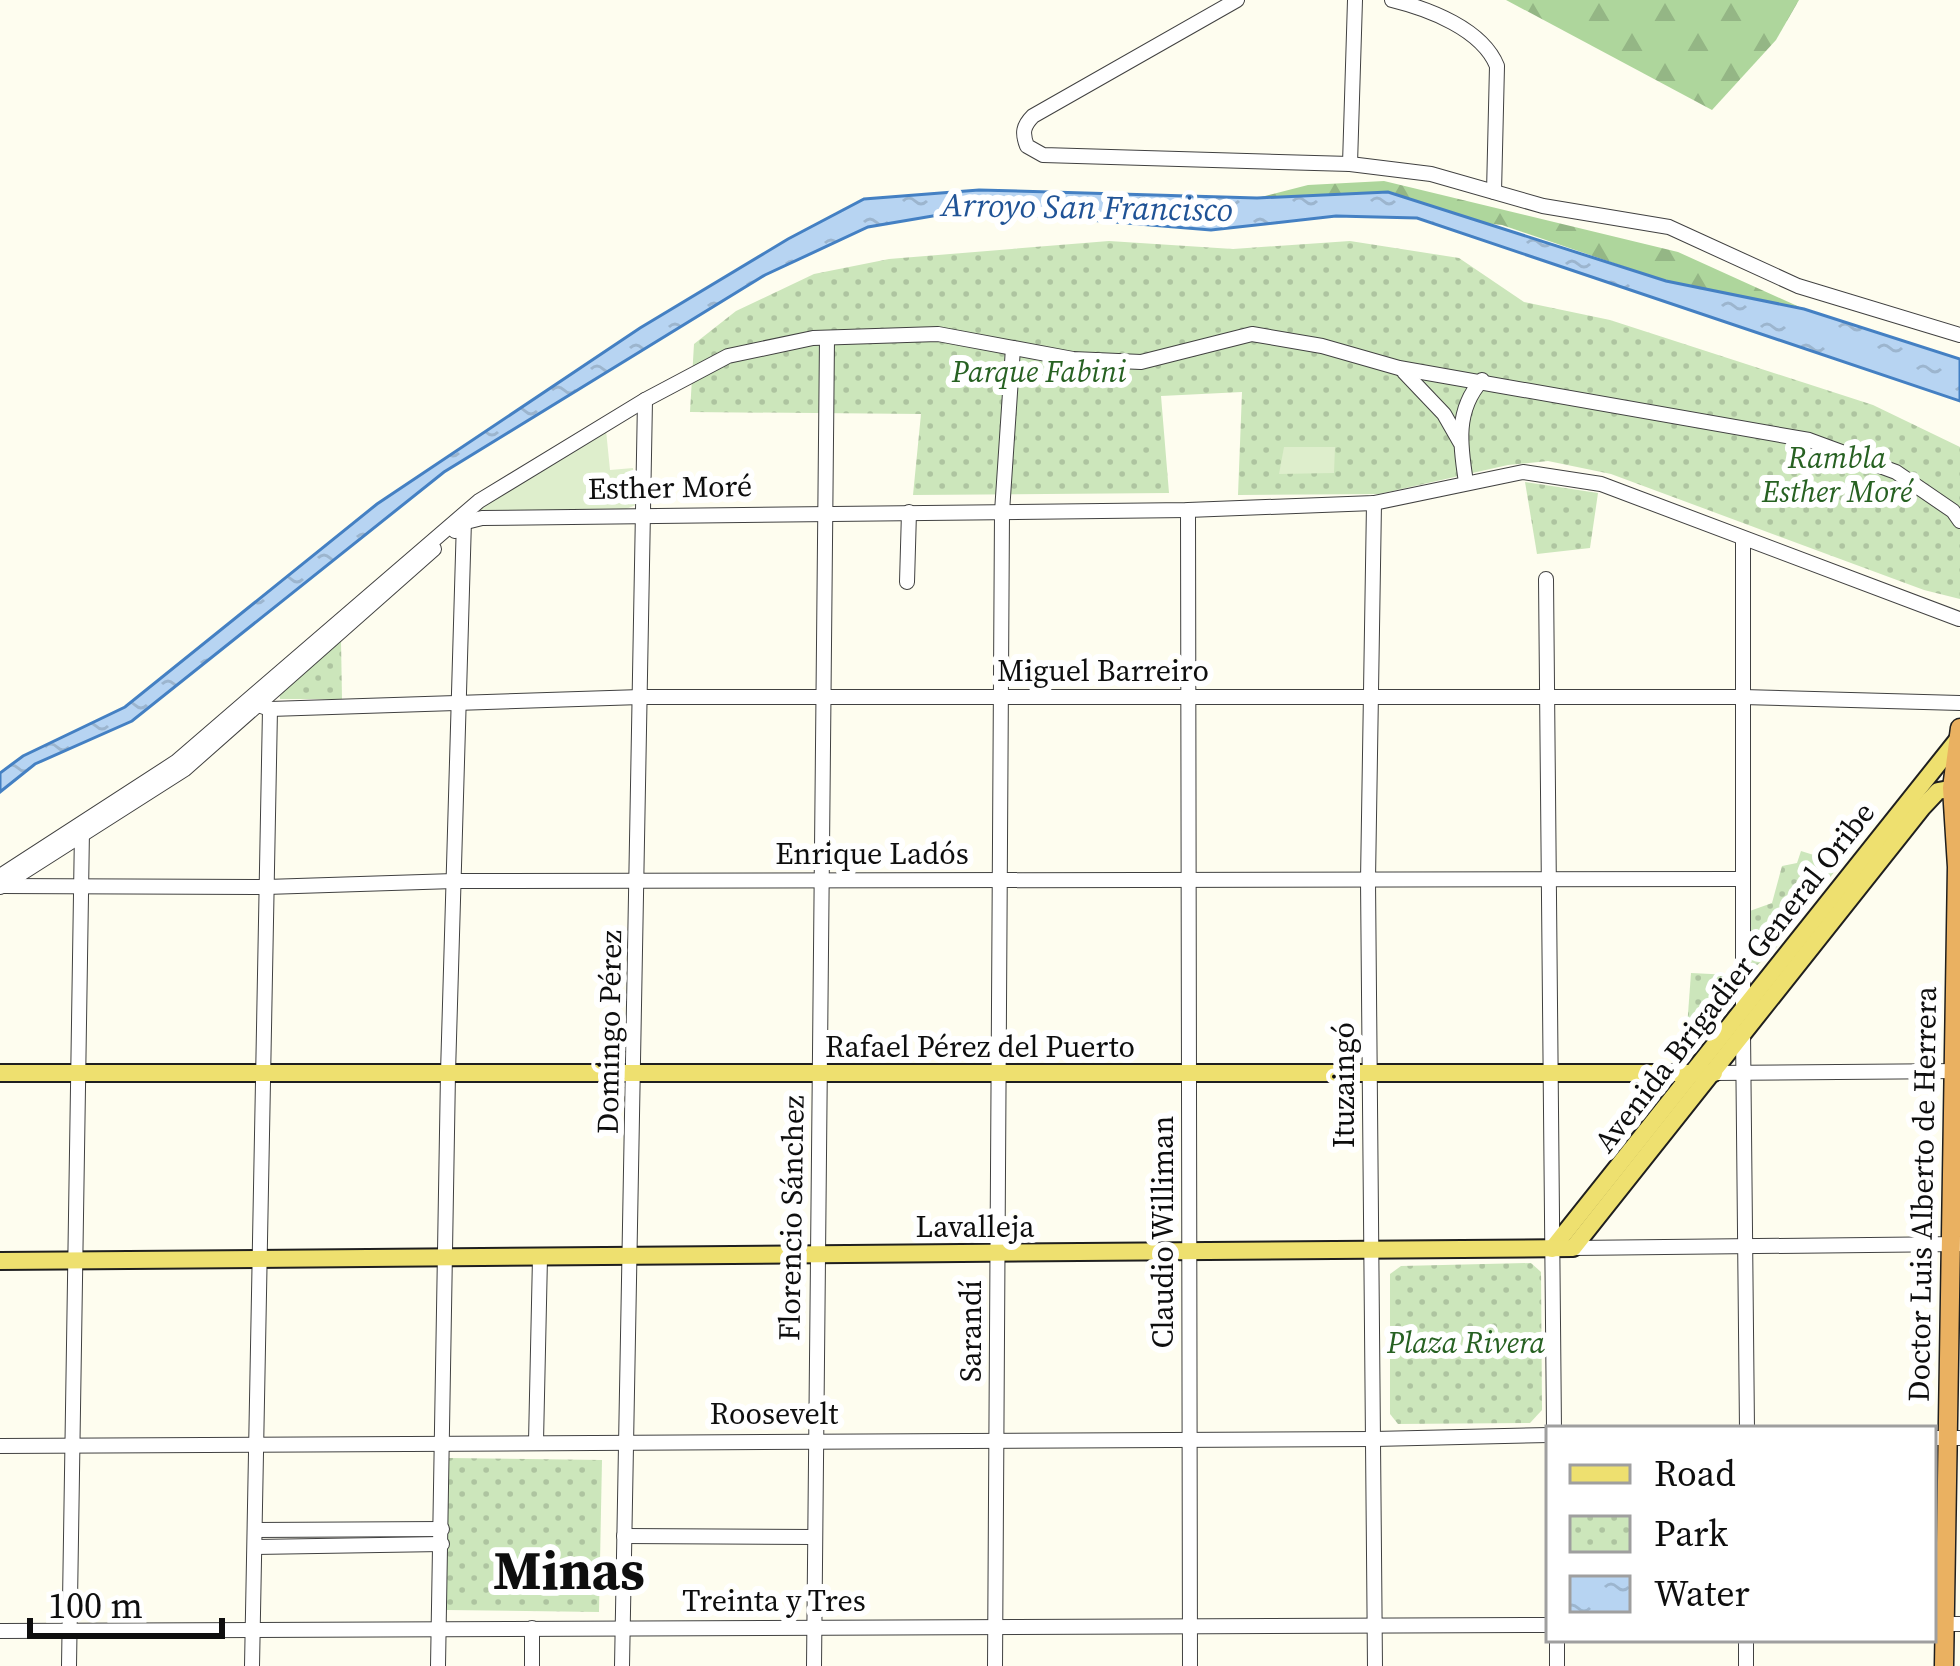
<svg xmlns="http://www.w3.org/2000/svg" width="1960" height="1666" font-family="'Source Serif 4',serif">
  <defs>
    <pattern id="forest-firs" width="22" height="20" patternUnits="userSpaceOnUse" patternTransform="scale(3)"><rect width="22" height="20" fill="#aed69c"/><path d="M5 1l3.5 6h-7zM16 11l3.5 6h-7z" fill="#94b685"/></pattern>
    <pattern id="park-dots" width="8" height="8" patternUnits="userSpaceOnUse" patternTransform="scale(3)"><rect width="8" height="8" fill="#cce6bb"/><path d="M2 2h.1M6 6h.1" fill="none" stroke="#aec4a0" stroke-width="1.8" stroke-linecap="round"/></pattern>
    <pattern id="water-ripples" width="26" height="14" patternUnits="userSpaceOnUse" patternTransform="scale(3)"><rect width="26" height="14" fill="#b7d4f2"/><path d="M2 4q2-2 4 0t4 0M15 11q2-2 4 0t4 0" fill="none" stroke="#9cb5ce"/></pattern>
  </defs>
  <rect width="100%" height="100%" fill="#fefdef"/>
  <!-- forest -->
  <g fill="url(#forest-firs)">
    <path d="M1506,0H1799L1776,40L1712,110Z"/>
    <path d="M1384,181L1678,252L1804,309L1666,281L1502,225L1257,198L1308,185Z"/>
  </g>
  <!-- park -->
  <g fill="url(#park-dots)">
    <path d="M1109,241L1233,249L1350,241L1459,258L1524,302L1610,320L1873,405L1960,447V599L1924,590L1611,474L1548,461L1508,465L1379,494L1238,495L1242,392L1161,396L1169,493L913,495L921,414L690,412L694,344L736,311L814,274L889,259Z"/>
    <path d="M1525,482L1598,493L1590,548L1537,554Z"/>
    <path d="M341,640L342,699H280L279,692Z"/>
    <path d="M1801,851L1839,863L1838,867L1772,953L1751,970L1746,967L1747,912L1772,903L1782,866L1797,863Z"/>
    <path d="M1691,973L1731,975L1736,994L1685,1055Z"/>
    <path d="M1531,1263L1541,1272L1542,1410L1530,1423L1398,1424L1390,1414V1274L1401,1266Z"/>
    <path d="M449,1458L602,1460L599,1612L446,1610Z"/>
  </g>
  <!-- pitch -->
  <g fill="#deeecc">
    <path d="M606,430L610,470L633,468L636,505L626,509L472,512Z"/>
    <path d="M1284,447H1335L1334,473L1279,474Z"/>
  </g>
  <!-- water -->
  <path fill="url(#water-ripples)" stroke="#4480c3" stroke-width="3" d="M979,190L1257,198L1388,192L1666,281L1804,309L1960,359V401L1417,218L1336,216L1211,230L968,210L868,227L765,275L444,472L132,721L35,764L0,792V773L23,756L125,707L377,504L640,328L788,239L864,199Z"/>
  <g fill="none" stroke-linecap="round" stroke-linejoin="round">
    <defs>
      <g id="minor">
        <path d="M1237,0L1033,116C1023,126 1022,133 1027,146L1043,155L1350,164L1431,174L1543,206L1669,227L1798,286L1960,335"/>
        <path d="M1392,0C1429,9 1482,29 1497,66L1494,192"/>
        <path d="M1350,164L1355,0"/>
        <path d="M1404,372L1444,414L1460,442"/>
        <path d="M1466,482C1460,445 1455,410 1482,380"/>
        <path d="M1374,503L1368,880L1375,1666"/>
        <path d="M1188,510L1190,1666"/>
        <path d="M455,531L466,522L482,518L1188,510L1374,503L1523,472L1601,484L1959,619"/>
        <path d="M1743,541V1010"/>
        <path d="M1546,579L1554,1429"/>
        <path d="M907,582L909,512"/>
        <path d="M252,703L270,709L641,697H1743L1960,703"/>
        <path d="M0,876L176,762L479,501L645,400L728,356L813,338L938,334L1073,359L1141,362L1252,334L1322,346L1399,368L1809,440L1896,472L1953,511L1960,521"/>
        <path d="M1,886L266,887L454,881L1743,879"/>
        <path d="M0,887L185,769L434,549"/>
        <path d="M1743,1032L1747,1429"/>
        <path d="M1714,1073L1960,1071"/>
        <path d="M1573,1248L1960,1244"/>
        <path d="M1933,1438H1960"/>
        <path d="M536,1442L540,1257"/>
        <path d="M0,1446L1374,1439L1549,1435"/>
        <path d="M255,1530L442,1529"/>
        <path d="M624,1536L815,1537"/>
        <path d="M255,1547L442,1544"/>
        <path d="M1933,1624H1960"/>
        <path d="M0,1631L1549,1625"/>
        <path d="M1557,1639V1666"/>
        <path d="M1746,1639V1666"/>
        <path d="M69,1666L82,830"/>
        <path d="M252,1666L270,709"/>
        <path d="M438,1666L448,1073L464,520"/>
        <path d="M532,1666V1628"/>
        <path d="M622,1666L645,400"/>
        <path d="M814,1666L827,338"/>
        <path d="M995,1666L1002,512L1013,348"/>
      </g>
      <g id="major">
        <path d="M0,1073H1714"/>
        <path d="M1552,1249L1958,739"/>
        <path d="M0,1261L1573,1248L1922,808L1938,791L1960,787"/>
      </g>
      <path id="highway" d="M1944,1666L1957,867L1952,788L1960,728"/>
    </defs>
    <!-- minor casing -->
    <use href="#minor" stroke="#414141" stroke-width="16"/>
    <!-- major casing -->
    <use href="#major" stroke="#1f1f1f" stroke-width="20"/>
    <!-- highway casing -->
    <use href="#highway" stroke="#1f1f1f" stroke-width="21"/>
    <!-- minor -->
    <use href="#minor" stroke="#fff" stroke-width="14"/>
    <!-- major -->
    <use href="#major" stroke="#eee06f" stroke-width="16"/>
    <!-- highway -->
    <use href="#highway" stroke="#eab161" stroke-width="18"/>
  </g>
  <g text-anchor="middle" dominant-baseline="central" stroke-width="12" stroke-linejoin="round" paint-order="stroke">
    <!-- park labels -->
    <g font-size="30" font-style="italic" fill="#276122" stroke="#fff">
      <text x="1039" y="371">Parque Fabini</text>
      <text x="1837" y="457">Rambla<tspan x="1837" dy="34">Esther Moré</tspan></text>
      <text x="1466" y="1342">Plaza Rivera</text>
    </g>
    <!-- street labels -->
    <g font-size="30" fill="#0e0e0e" stroke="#fff">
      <text transform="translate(670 487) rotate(-1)">Esther Moré</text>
      <text x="1103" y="670">Miguel Barreiro</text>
      <text x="872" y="853">Enrique Ladós</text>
      <text transform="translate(1734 977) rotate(-52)">Avenida Brigadier General Oribe</text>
      <text transform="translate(609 1032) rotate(-89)">Domingo Pérez</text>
      <text x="980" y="1046">Rafael Pérez del Puerto</text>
      <text transform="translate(1343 1085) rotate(-90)">Ituzaingó</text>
      <text transform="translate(1922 1194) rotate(-89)">Doctor Luis Alberto de Herrera</text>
      <text transform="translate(791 1218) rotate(-89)">Florencio Sánchez</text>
      <text x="975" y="1226">Lavalleja</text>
      <text transform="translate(1162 1232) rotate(-90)">Claudio Williman</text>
      <text transform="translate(970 1331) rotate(-90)">Sarandí</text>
      <text x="774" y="1413">Roosevelt</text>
      <text x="774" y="1600">Treinta y Tres</text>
    </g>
    <!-- water labels -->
    <g font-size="33" font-style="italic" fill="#205396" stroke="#fff">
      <text transform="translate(1087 207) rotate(1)">Arroyo San Francisco</text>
    </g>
    <!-- town labels -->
    <g font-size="54" font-weight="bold" fill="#0e0e0e" stroke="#fff">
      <text x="569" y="1570">Minas</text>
    </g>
  </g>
  <!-- legend -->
  <rect x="1546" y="1426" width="390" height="216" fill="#ffffff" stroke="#9f9f9f" stroke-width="3"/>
  <rect x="1570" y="1465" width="60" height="18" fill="#eee06f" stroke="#9f9f9f" stroke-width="3"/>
  <text x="1654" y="1486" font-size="36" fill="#0e0e0e">Road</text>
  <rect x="1570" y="1516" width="60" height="36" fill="url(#park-dots)" stroke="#9f9f9f" stroke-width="3"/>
  <text x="1654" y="1546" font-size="36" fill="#0e0e0e">Park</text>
  <rect x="1570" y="1576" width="60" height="36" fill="url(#water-ripples)" stroke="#9f9f9f" stroke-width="3"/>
  <text x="1654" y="1606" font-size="36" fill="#0e0e0e">Water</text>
  <!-- scale -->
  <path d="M30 1618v18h192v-18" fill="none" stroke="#0e0e0e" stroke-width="6"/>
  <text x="48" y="1618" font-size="36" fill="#0e0e0e" stroke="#ffffff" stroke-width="9" paint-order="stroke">100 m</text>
</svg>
